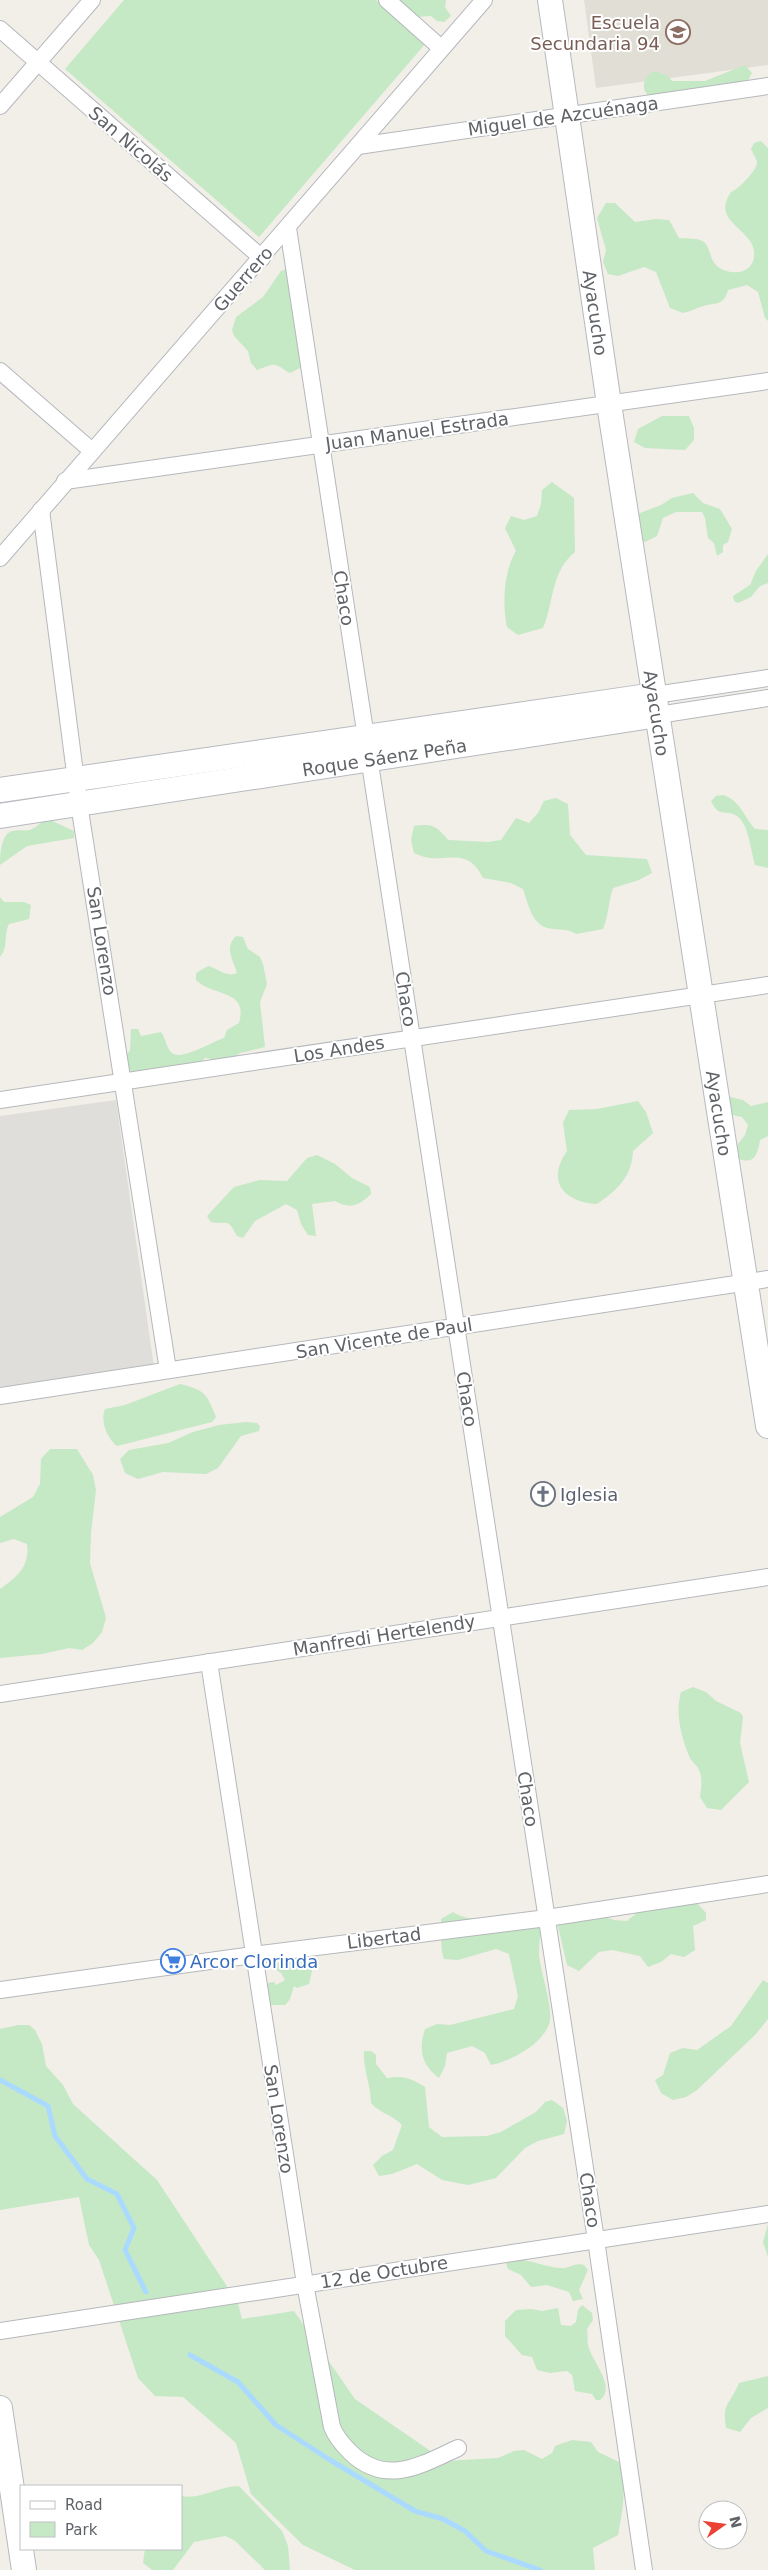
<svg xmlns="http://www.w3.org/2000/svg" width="768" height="2570" font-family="'DejaVu Sans',sans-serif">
  <rect width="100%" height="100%" fill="#f1efe8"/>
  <!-- industrial -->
  <path fill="#e0deda" d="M116,1100L154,1367L0,1389V1116Z"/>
  <!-- education -->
  <path fill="#e1ded6" d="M584,0H768V65L596,88Z"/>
  <!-- green -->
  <g fill="#c5e8c5">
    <path d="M124,0H376L426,43L259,237L65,69Z"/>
    <path d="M398,0H446L445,7L451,16L444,22L437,21L431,16L415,17Z"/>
    <path d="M745,65L752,73L745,86L650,97C640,89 643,77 654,71L667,75L672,81H705Z"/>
    <path d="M761,141L768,148V321L765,318L758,292L747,285L728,290C724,304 719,303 707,305C699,307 691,311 683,313L670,308L656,272L644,267L618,276L608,274L603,262L606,250L597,218L606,203H615L635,222L656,219L669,220L679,238C686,239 699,237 705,243C710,249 710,258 715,264C726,276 752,276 754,257C758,229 709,224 731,192C737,191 757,170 757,163C757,159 753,154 751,149L754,143Z"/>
    <path d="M289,268L302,367L290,373C273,363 278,362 257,370L251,363L248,351L234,336L232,330L236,317L263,297L281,271Z"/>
    <path d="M662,416H689L694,428V440L685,450L645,448L634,442L638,429Z"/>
    <path d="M552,482L574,498L575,552C551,571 554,602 543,628L518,635L507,627C502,604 504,571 516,551L505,528L511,516L524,520L537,516L541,504L542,490Z"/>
    <path d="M693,493L703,503L720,509L732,529L728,542L723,545V552L717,556L714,543L708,538L705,518L702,512H676L663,518L657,536L645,542L638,540L635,515L661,505L672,498Z"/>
    <path d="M768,554V583L760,586L751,597L738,603L734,601L733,596L750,585L756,571Z"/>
    <path d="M723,795C740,800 744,817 755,829L768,830V868L755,865C751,852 749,824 737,816C727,809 719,819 711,801L716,796Z"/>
    <path d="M556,798L568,804L570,835L586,855L647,859L652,873L639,880L613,888C608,902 609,915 603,929L576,934C568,929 564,930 554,929C532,928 529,906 523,889L511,883L483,878C465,842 443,868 414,853L411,840L414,826C432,823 437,826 448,840L488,842L501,840L516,818L529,823L538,813L544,801Z"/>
    <path d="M48,819L74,831V838L27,846L0,865C0,855 1,834 12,831C19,829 26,832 32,829C39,826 41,821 48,819Z"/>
    <path d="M0,897L4,902H24L31,905L29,919L9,924C3,935 9,946 0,957Z"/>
    <path d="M236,936L243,937L248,949L260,957L263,964L267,984L260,1002L265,1047L240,1053L230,1061L217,1064L212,1059L205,1058L200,1063L134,1072L128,1070L126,1056L130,1050L131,1029H138L141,1036L161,1032C166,1038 166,1048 172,1053C182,1061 213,1041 224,1038L227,1030L239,1023C249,989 213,997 196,980V973L208,966C217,968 227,978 237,973C233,959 224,948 236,936Z"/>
    <path d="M730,1097L743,1100L751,1106L768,1102V1136L760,1140C758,1154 754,1166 737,1158L734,1149L745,1135L748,1125L742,1117L728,1114L727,1099Z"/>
    <path d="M638,1101L646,1112L653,1133L633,1151C632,1177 617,1190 597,1204C563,1202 546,1181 567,1151L563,1123L569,1110L597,1109Z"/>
    <path d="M317,1155L335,1164L352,1178L370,1187L371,1194C360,1205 350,1210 335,1201L312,1204L316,1236L308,1235L301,1224L297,1210L286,1204L255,1221L243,1238L237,1236C227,1217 228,1225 211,1222L207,1216L234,1187L260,1180L287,1181L307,1158Z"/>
    <path d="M180,1384C205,1390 207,1394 216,1417L212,1422L117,1446C107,1438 100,1421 105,1409L125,1405Z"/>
    <path d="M246,1422L257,1423L260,1426L259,1431L241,1436L218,1468L206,1474L163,1472L138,1479L125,1473L120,1459L129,1450L168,1443L193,1432L219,1425Z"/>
    <path d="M50,1449H77L93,1475L96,1490L91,1533L90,1563L106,1618L102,1632L93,1643L82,1650L69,1648L42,1654L0,1658V1589C17,1577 30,1567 27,1544L14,1539L0,1543V1517L33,1497L40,1484L41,1459Z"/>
    <path d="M693,1687L706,1692L716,1701L741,1713L743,1717L740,1743L749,1782L721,1810L707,1808L700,1797C701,1789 703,1778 699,1770C697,1765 692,1762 690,1758C681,1737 675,1713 681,1692Z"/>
    <path d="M684,1897L697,1903L706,1913V1920L693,1926L695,1950L684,1957L671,1954L661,1962L648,1967L640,1956L612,1950L599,1952L579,1971L567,1965L558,1926L563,1914L599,1915L614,1920L627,1921L638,1912Z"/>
    <path d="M453,1912C484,1932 508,1896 541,1928C540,1936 539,1946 539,1955C541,1973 552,2004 550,2020C546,2043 511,2061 491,2065L485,2053L472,2046L447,2053L445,2066L439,2078C422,2065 418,2050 425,2029L437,2024L450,2025L514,2009L518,1996L509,1954L496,1949L458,1960L444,1959C439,1945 443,1934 441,1919Z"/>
    <path d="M306,1956L314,1961L309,1984L297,1988L294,1986L290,1999L285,2005H271L266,1987L268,1983L274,1982L276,1985L285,1980L281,1973L273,1968V1964Z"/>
    <path d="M763,1980L768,1983V2019L755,2035L697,2090L686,2097L673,2100L661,2093L655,2080L663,2075L670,2053L683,2048L697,2050L731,2026Z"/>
    <path d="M18,2025H29L35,2030L42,2044L46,2066L63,2085L73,2104L157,2180L238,2303L242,2319L294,2311L355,2399L445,2461L498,2458L514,2451L524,2450L542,2459L552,2453L555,2446L572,2440L591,2442L598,2452L619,2462C627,2488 623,2509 618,2535L593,2548L595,2570H355L303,2545L251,2494L236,2443L183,2397L155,2396L138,2378L99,2260L89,2245L79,2197L0,2210V2029Z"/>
    <path d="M364,2051H371L376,2055V2064L387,2078C403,2075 411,2078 425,2087L429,2127L442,2137L487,2136L501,2132L536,2112L545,2102L552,2100L563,2108L567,2121L564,2134L538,2141L525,2148L496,2178L468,2185L442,2180L417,2164L392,2174L379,2176L373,2165L382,2156L393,2150L402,2125C391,2114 381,2114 371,2103C371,2085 363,2070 364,2051Z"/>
    <path d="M768,2224V2257L763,2242Z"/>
    <path d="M508,2260C528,2257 542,2267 561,2268C569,2269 575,2262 584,2265L588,2270L579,2290L583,2299L573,2301L569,2292L547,2285L531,2287L521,2275L508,2269L506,2263Z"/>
    <path d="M582,2305L592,2313L593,2320L587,2329C588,2334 587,2340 588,2345C591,2360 617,2387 600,2400H596L592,2394L575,2391L572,2375L567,2371L550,2373L537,2370L532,2357L522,2355L505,2336V2321L516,2310L532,2309L542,2311L558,2308L561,2325L571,2326L576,2322L578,2310Z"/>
    <path d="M768,2376V2408L751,2418L740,2432L726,2428C722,2402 730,2405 739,2383Z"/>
    <path d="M239,2486L282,2531L288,2546L290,2570H265L234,2540L225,2536L194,2542L173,2570H152L143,2563L145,2549H181V2496C202,2500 218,2486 239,2486Z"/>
  </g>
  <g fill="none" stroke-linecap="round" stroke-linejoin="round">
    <!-- stream -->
    <g stroke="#aadaff" stroke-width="5">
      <path d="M0,2080L48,2106L55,2136L87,2179L117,2194L134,2228L125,2250L146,2292"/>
      <path d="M190,2355L238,2382L276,2425L330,2460L415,2511L443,2519L465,2531L486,2551L540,2570"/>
    </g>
    <defs>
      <g id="street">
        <path d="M387,0L441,48"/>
        <path d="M0,29L262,258"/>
        <path d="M0,106L92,0"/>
        <path d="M358,146L768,86"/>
        <path d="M288,228L596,2240L644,2570"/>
        <path d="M0,371L92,451"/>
        <path d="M65,481L768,381"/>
        <path d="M41,510L79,804L168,1370"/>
        <path d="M0,558L484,0"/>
        <path d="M655,695L768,678"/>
        <path d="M658,715L768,698"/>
        <path d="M0,1100L768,985"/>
        <path d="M0,1396L768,1279"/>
        <path d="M209,1662L305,2284L332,2427C336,2437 343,2445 350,2452C386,2487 421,2465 458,2448"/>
        <path d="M0,1694L768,1577"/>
        <path d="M0,1990L253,1955L547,1918L768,1884"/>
        <path d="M0,2331L768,2214"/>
      </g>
      <g id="secondary">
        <path id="s1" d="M550,0L609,404L768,1426"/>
        <path d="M0,790L655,695"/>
        <path id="s2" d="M0,816L658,715"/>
        <path d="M0,2408L24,2570"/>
      </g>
    </defs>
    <!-- street casing -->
    <use href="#street" stroke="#b5b8bc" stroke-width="18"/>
    <!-- secondary casing -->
    <use href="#secondary" stroke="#b6babf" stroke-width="26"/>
    <!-- street -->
    <use href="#street" stroke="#fff" stroke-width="16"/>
    <!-- secondary -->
    <use href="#secondary" stroke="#fff" stroke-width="24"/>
  </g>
  <!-- icons -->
  <defs>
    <symbol id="school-ring" viewBox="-11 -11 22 22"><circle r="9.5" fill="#fff" stroke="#8d6e63" stroke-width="1.5"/><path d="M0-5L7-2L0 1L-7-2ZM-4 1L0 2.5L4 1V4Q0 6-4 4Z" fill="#8d6e63"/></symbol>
    <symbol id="church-ring" viewBox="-11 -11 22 22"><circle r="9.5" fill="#fff" stroke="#6b7280" stroke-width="1.5"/><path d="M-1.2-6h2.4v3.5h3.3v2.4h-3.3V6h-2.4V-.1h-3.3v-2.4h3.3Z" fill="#6b7280"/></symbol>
    <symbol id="supermarket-ring" viewBox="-11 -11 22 22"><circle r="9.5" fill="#fff" stroke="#3f7fe0" stroke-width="1.5"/><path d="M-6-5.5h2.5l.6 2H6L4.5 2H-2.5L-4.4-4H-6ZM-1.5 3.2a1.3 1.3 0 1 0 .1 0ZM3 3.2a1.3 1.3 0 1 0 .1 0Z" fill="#3f7fe0"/></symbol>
  </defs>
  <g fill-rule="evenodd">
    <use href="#school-ring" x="664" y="18" width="28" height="28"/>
    <use href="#church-ring" x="529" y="1480" width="28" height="28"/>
    <use href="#supermarket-ring" x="159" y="1947" width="28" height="28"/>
  </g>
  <g text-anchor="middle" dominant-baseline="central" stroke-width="4" stroke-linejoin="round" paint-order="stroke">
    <!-- education labels -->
    <g font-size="18" fill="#785e54" stroke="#fff" text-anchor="end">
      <text x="660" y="22">Escuela<tspan x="660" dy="21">Secundaria 94</tspan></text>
    </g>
    <!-- street labels -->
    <g font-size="18" fill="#5f6368" stroke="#fff">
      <text transform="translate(563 116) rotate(-8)">Miguel de Azcuénaga</text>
      <text transform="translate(131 144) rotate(41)">San Nicolás</text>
      <text transform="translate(243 279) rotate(-49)">Guerrero</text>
      <text stroke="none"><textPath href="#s1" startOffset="316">Ayacucho</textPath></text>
      <text transform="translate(417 431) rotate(-8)">Juan Manuel Estrada</text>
      <text transform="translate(344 598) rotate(81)">Chaco</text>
      <text stroke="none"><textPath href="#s1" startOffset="721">Ayacucho</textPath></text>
      <text stroke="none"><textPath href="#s2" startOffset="389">Roque Sáenz Peña</textPath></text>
      <text transform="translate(102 941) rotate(81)">San Lorenzo</text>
      <text transform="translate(406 999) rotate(81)">Chaco</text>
      <text transform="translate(339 1049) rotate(-9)">Los Andes</text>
      <text stroke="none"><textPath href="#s1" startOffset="1126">Ayacucho</textPath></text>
      <text transform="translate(384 1338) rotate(-9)">San Vicente de Paul</text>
      <text transform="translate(467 1399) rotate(81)">Chaco</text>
      <text transform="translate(384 1635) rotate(-9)">Manfredi Hertelendy</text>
      <text transform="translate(528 1799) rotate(81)">Chaco</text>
      <text transform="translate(384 1938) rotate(-7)">Libertad</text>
      <text transform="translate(279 2119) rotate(81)">San Lorenzo</text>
      <text transform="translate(590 2200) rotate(81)">Chaco</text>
      <text transform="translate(384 2272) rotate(-9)">12 de Octubre</text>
    </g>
    <!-- worship labels -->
    <g font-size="18" fill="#5b616d" stroke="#fff" text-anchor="start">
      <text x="560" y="1494">Iglesia</text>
    </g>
    <!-- shop labels -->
    <g font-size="18" fill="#366cbe" stroke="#fff" text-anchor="start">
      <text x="190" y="1961">Arcor Clorinda</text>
    </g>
  </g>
  <!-- legend -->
  <rect x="20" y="2485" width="162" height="65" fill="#ffffff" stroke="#bfc1c3"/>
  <rect x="30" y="2501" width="25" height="8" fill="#ffffff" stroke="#bfc1c3"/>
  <text x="65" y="2510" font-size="15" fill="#5f6368">Road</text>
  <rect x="30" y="2522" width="25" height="15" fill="#c5e8c5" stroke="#bfc1c3"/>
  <text x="65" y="2535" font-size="15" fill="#5f6368">Park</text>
  <!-- north arrow -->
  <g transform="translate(723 2525) rotate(76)"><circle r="24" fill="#ffffff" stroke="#bfc1c3"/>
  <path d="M0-4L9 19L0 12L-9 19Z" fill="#ea4335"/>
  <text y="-8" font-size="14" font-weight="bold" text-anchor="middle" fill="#5f6368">N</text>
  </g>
</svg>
